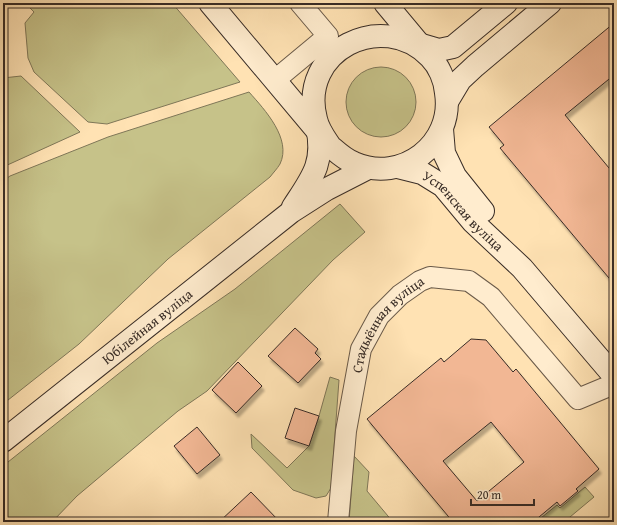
<svg xmlns="http://www.w3.org/2000/svg" width="617" height="525" font-family="'Gentium Book Plus',serif">
  <defs>
    <filter id="shadow"><feDropShadow dx="2.5" dy="4.5" stdDeviation="1" flood-color="#0004"/></filter>
  </defs>
  <rect width="100%" height="100%" fill="#ffe2b3"/>
  <filter id="stains"><feTurbulence type="fractalNoise" baseFrequency=".005" numOctaves="4"/><feColorMatrix values="0 0 0 0 .2 0 0 0 0 .09 0 0 0 0 .02 0 0 0 .5 -.17"/></filter>
  <radialGradient id="worn" r=".72"><stop offset=".6" stop-color="#630" stop-opacity="0"/><stop offset="1" stop-color="#630" stop-opacity=".3"/></radialGradient>
  <!-- green -->
  <g fill="#c6c289" stroke="#7f7758">
    <path d="M25,3H172L240,82L107,124L88,122L34,72L28,58L25,23L34,12Z"/>
    <circle cx="381" cy="102" r="35"/>
    <path d="M21,76L80,132L3,167V78Z"/>
    <path d="M249,92C265,110 292,139 280,164C277,169 273,173 270,177L168,259L79,344L3,404V181L10,176L108,137Z"/>
    <path d="M340,204L365,232L333,260L207,391L178,411L77,496L52,522H3V466L157,343L235,289Z"/>
    <path d="M330,377L339,380L331,488L326,496L316,498L293,490L252,448L251,434L287,468L309,446L319,416Z"/>
    <path d="M354,456L369,472L367,491L393,522H349Z"/>
    <path d="M585,487L594,497L564,522H536L557,505L560,508Z"/>
  </g>
  <!-- building -->
  <g fill="#f2b794" stroke="#382c26" fill-rule="evenodd" filter="url(#shadow)">
    <path d="M614,23V75L565,115L614,174V284L500,148L504,145L489,127Z"/>
    <path d="M295,328L318,349L315,353L321,359L298,383L268,356Z"/>
    <path d="M471,339L486,340L513,372L516,369L599,469L576,489L578,491L560,506L557,502L533,522H453L367,419L441,358L444,362ZM491,422L524,462L477,501L443,461Z"/>
    <path d="M238,362L262,386L236,413L212,390Z"/>
    <path d="M295,408L319,416L309,446L285,438Z"/>
    <path d="M197,427L220,455L197,474L174,446Z"/>
    <path d="M251,492L280,522H219Z"/>
  </g>
  <g fill="none" stroke-linecap="round" stroke-linejoin="round">
    <defs>
      <g id="street">
        <path d="M275,80L328,36L300,3"/>
        <path id="s1" d="M338,522L346,431L361,349L379,316L400,295L420,281L430,277L469,281L491,297L578,399L614,384"/>
      </g>
      <g id="secondary">
        <path d="M210,3L330,146C337,152 344,159 354,163C402,184 454,144 446,93C445,80 439,66 430,57C382,8 298,51 316,119C318,129 324,137 330,146"/>
        <path d="M385,3L420,45"/>
        <path d="M415,43L439,50L453,47L506,3"/>
        <path d="M448,100L460,80L475,66L550,3"/>
        <path d="M442,129L444,153L455,176L483,211"/>
        <path id="s2" d="M398,167L422,173L443,186L473,222L522,268L614,376"/>
        <path d="M293,207C312,178 325,163 317,127"/>
        <path id="s3" d="M3,441L291,212L327,189L368,168"/>
      </g>
    </defs>
    <!-- street casing -->
    <use href="#street" stroke="#6a5a49" stroke-width="22"/>
    <!-- secondary casing -->
    <use href="#secondary" stroke="#382c26" stroke-width="24"/>
    <!-- street -->
    <use href="#street" stroke="#ffecce" stroke-width="20"/>
    <!-- secondary -->
    <use href="#secondary" stroke="#ffecce" stroke-width="22"/>
  </g>
  <g text-anchor="middle" dominant-baseline="central" stroke-width="3" stroke-linejoin="round" paint-order="stroke">
    <!-- street labels -->
    <g font-size="14" fill="#382c26" stroke="#ffecce">
      <text stroke="none"><textPath href="#s2" startOffset="81">Успенская вуліца</textPath></text>
      <text stroke="none"><textPath href="#s3" startOffset="184">Юбілейная вуліца</textPath></text>
      <text stroke="none"><textPath href="#s1" startOffset="210">Стадыённая вуліца</textPath></text>
    </g>
  </g>
  <!-- margin -->
  <rect width="617" height="525" fill="none" stroke="#ffe2b3" stroke-width="16"/>
  <rect x="4" y="4" width="609" height="517" fill="none" stroke="#382c26" stroke-width="2"/>
  <rect x="8" y="8" width="601" height="509" fill="none" stroke="#382c26"/>
  <!-- scale -->
  <path d="M471 499v6h63v-6" fill="none" stroke="#382c26" stroke-width="2"/>
  <text x="477" y="499" font-size="12" fill="#382c26" stroke="#ffecce" stroke-width="3" paint-order="stroke">20 m</text>
  <rect width="100%" height="100%" filter="url(#stains)"/>
  <rect width="100%" height="100%" fill="url(#worn)"/>
</svg>
